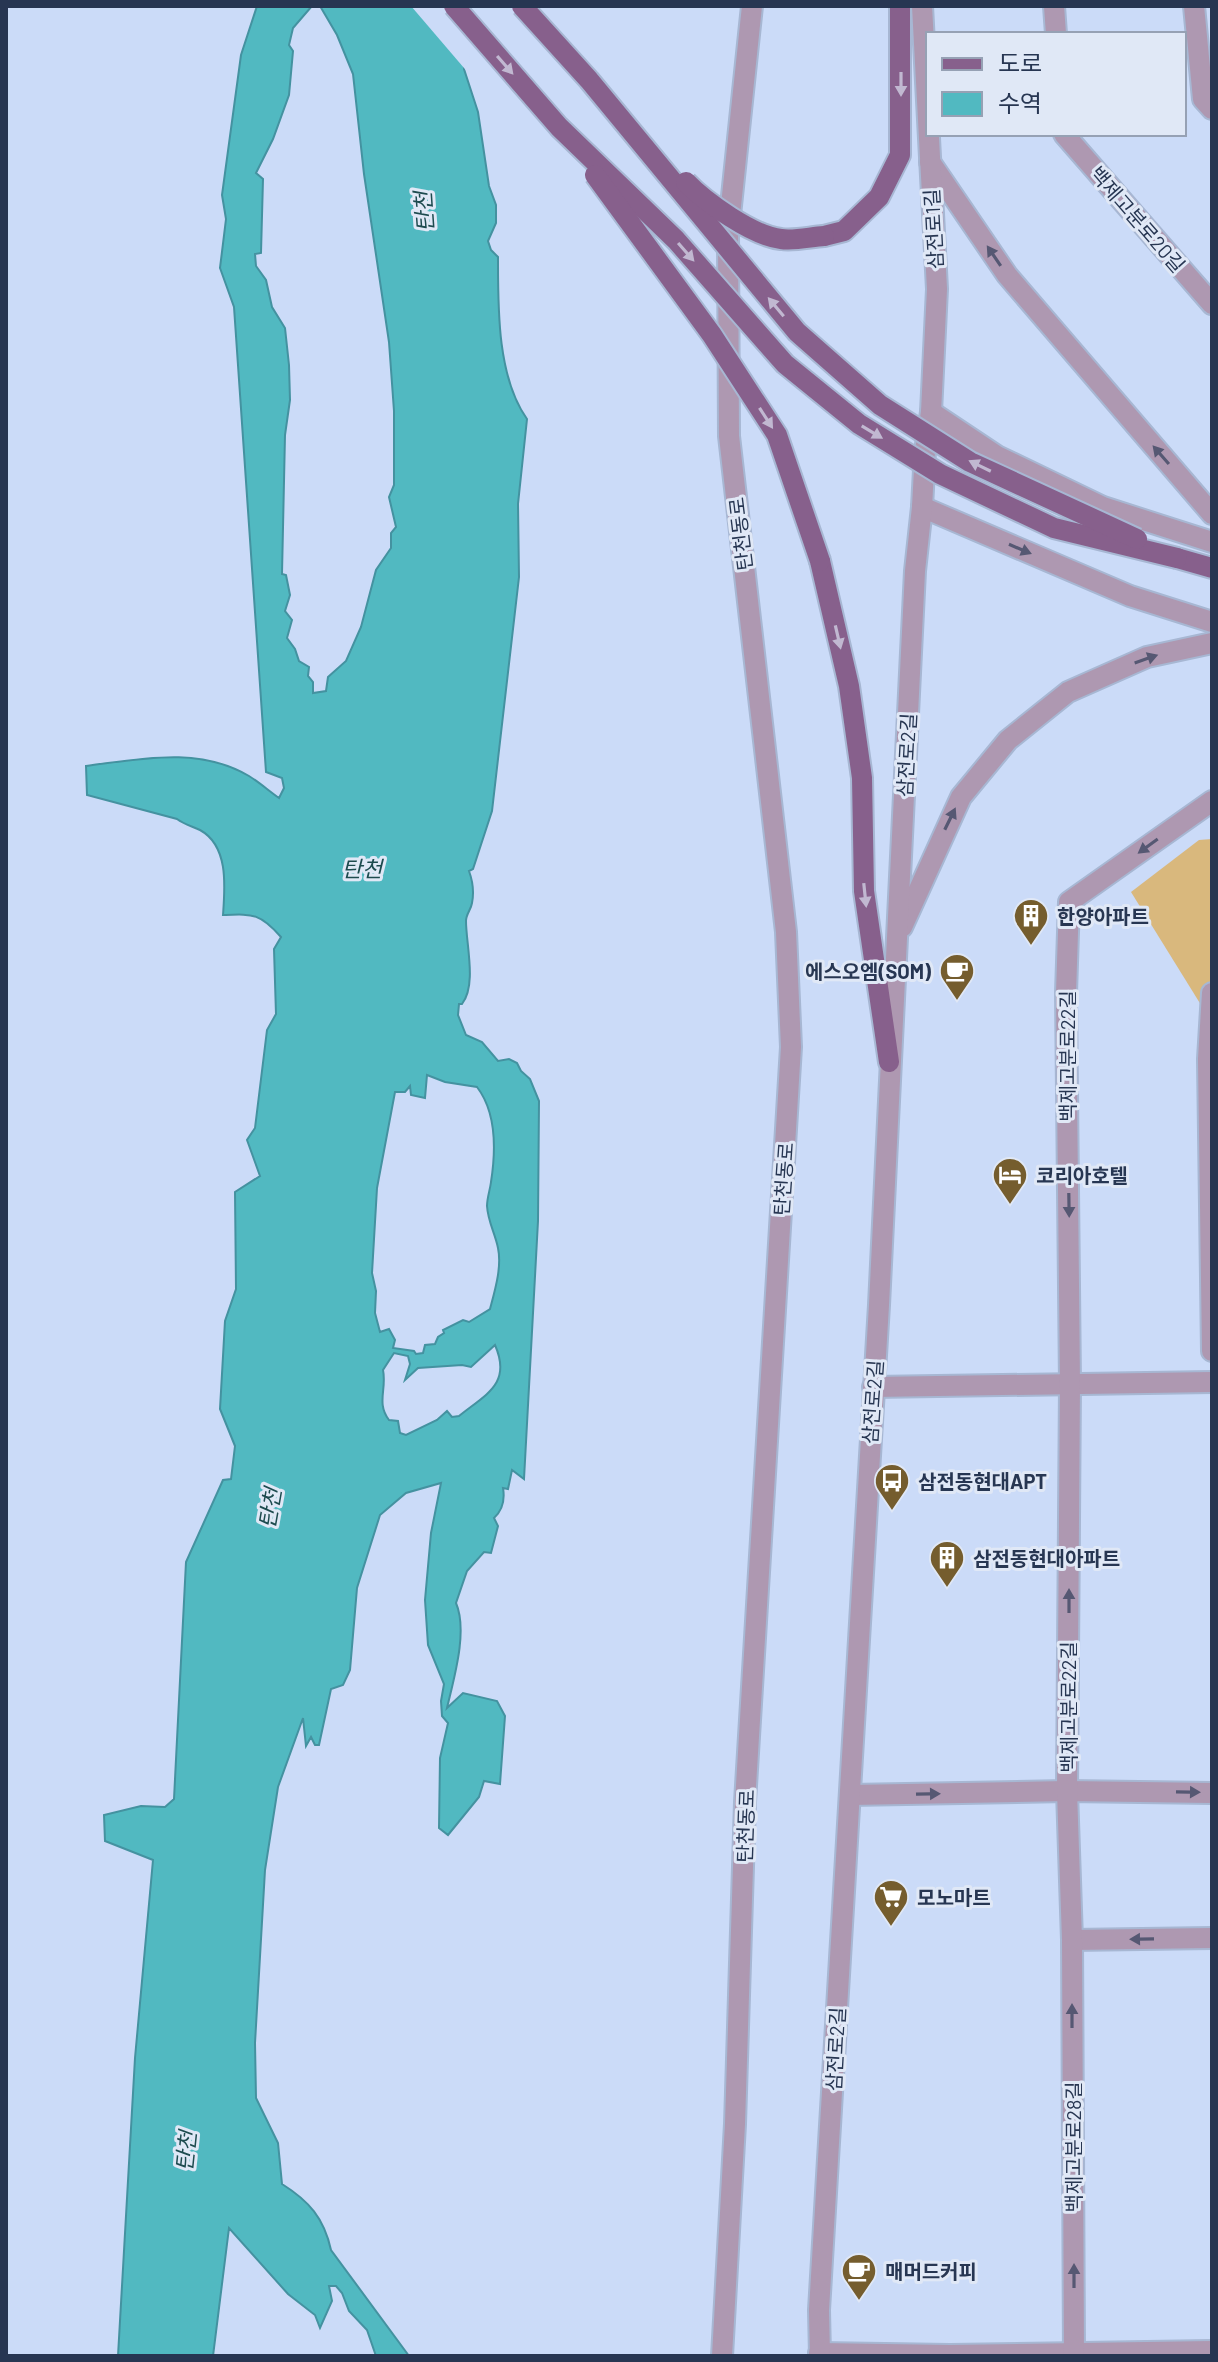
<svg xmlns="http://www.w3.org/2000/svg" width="1218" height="2362" font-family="Barlow,'Noto Sans KR',sans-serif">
  <rect width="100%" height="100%" fill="#cbdbf8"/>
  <!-- green -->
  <path fill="#d9b87d" d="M1212,839V1009L1206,1013L1131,892L1199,840Z"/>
  <!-- water -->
  <path fill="#51b9c1" stroke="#4492a0" stroke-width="2" fill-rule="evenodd" d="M257,6H312L293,28L289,45L293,51L289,95L273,139L256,173L263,179L261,253L255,254L256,266L266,280L272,307L285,328L289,365L290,400L285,435L282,574L286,575L290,595L285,611L292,620L287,638L295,649L299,661L309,667L308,676L313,682V693L326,691L328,677L346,661L361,627L376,570L391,548V533L396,527L389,497L394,485V411L389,342L364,174L353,74L337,35L320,6H463L464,69L478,112L489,186L496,205V223L488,241L491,250L498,257C498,307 497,377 527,419L518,504L519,577L492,811L473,869L469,871C473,882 474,893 472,903C471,910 466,914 466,921C466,944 477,985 462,1004H459L458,1015L466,1035L482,1042L498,1061L509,1059L517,1063L521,1071L530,1079L539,1101L538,1221L524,1479L512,1470L508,1489L503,1488C505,1500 503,1510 494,1518L498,1526L491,1553L484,1552L467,1571L456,1603C468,1631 454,1678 447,1708L463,1693L497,1701L505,1716L500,1784L484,1781L479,1797L448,1835L439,1828L440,1758L448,1723L442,1716L441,1701L444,1684L428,1645L425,1600L431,1533L441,1483L406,1493L380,1515L357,1588L350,1670L343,1685L331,1689L319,1745H315L311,1737L306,1746L303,1718L278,1787L265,1870L255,2043L256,2098L278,2143L282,2184C309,2201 324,2218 331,2250L409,2356H376L367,2330L349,2311L342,2293L336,2286H329L332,2301L320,2328L315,2315L288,2294L229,2228L213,2356H118L135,2058L153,1860L105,1841L104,1815L141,1806L165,1807L174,1799L186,1562L223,1480L231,1479L235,1446L220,1409L225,1321L236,1289L235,1192L260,1176L247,1140L255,1128L267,1030L276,1014L274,949L281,937C260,913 253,914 223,915C225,887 229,846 200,830C192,826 185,825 177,819L87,795L86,766C141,759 198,746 249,776C259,782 269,791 279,798L284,788L282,778L266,772L234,307L220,268L226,219L222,195L241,55ZM427,1075L445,1082L477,1087C497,1113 496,1150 491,1182C490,1190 487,1198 487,1206C488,1222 495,1233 498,1248C502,1267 495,1290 490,1309L469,1322L463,1320L443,1330L444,1333L438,1337L435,1344L425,1345L423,1353L416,1354L414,1351L393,1348L395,1340L389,1329L380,1332L375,1313L376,1291L372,1273L377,1188L395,1092H405L410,1086L411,1095L425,1098ZM495,1345C512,1384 486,1394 459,1416L452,1417L447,1411L437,1420L406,1435L400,1433L398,1421L389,1420C376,1403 387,1389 383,1370L394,1353L408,1356L410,1364L405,1380L418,1368L462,1365L471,1367Z"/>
  <!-- pier -->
  <path fill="#cbdbf8" d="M411,6H467L470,75Z"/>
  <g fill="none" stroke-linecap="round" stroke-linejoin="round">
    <defs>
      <g id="minor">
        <path d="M1054,6L1056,34"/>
        <path d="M1194,6L1203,99L1212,109"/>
        <path d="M1064,134L1212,304"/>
        <path d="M930,162L1007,275L1212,514"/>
        <path d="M931,412L997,456L1103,507L1212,542"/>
        <path d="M922,507L1130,596L1212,622"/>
        <path d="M902,927L961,797L1008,740L1068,692L1147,657L1212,643"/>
        <path d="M1212,993L1208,1059L1212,1351"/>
        <path d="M873,1387L1212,1382"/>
        <path d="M850,1795L1067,1791L1212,1793"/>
        <path d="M1072,1940L1212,1938"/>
        <path d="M819,2353L950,2355L1212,2351"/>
        <path d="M722,2356L735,2124L745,1802L791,1047L786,932L729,436L728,234L752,6"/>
        <path d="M820,2356L819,2310L879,1305L915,571L922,507L925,451L931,412L937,289L922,6"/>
        <path d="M1074,2356L1072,1940L1067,1791L1070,1384L1066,993L1069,902L1212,801"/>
      </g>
      <g id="major">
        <path d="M824,236L844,231L879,197L900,155V6"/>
        <path d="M1177,558L1212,568"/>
        <path d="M820,561L849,686L862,778L864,891L889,1062"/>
      </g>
    </defs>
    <!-- minor casing -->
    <use href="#minor" stroke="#a7b7d3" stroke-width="24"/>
    <!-- major casing -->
    <use href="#major" stroke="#a7b7d3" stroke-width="24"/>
    <!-- minor -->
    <use href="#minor" stroke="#ae98b1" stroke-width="20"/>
    <!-- major -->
    <use href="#major" stroke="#87608c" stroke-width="20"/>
    <defs>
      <g id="major-bridge">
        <path d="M454,6L559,127L676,240L785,364L859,424L940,474L1054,528L1177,558"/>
        <path d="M522,6L589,80L797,332L880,405L970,462L1137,539"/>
        <path d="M595,175L712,335L777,435L820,561"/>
        <path d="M686,182C705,202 753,236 781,239C794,241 810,237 824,236"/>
      </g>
    </defs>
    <!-- major-bridge casing -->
    <use href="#major-bridge" stroke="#a7b7d3" stroke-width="24" stroke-linecap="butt"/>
    <!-- major-bridge -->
    <use href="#major-bridge" stroke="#87608c" stroke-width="20"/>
  </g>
  <!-- one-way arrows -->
  <defs><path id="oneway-solid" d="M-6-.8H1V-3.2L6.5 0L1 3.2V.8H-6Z" transform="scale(2)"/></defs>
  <g fill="#c1b8d1">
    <use href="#oneway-solid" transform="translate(505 65) rotate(49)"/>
    <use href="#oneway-solid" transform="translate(901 84) rotate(90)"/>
    <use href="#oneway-solid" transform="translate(686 252) rotate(49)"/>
    <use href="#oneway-solid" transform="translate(776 307) rotate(-130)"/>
    <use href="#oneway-solid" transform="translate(766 418) rotate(57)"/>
    <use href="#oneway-solid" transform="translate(872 432) rotate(31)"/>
    <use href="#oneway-solid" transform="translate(980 466) rotate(-154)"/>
    <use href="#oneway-solid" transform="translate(838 637) rotate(77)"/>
    <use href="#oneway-solid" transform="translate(865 895) rotate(84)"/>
  </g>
  <g fill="#565873">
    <use href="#oneway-solid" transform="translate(994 256) rotate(-124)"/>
    <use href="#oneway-solid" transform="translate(1161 455) rotate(-131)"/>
    <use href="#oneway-solid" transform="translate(1020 549) rotate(23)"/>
    <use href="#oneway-solid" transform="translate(1146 659) rotate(-19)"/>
    <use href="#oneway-solid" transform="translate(950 819) rotate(-64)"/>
    <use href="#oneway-solid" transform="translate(1148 846) rotate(144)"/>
    <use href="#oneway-solid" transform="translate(1069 1205) rotate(89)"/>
    <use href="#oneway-solid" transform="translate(1069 1601) rotate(-90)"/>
    <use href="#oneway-solid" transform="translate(1188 1792) rotate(1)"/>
    <use href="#oneway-solid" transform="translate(928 1794) rotate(-1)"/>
    <use href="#oneway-solid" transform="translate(1142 1939) rotate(179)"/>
    <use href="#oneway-solid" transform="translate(1072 2016) rotate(-90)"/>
    <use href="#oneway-solid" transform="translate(1074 2276) rotate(-90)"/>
  </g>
  <!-- icons -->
  <defs>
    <symbol id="building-pin" viewBox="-11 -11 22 30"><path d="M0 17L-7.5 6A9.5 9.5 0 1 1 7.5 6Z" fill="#755d2e" stroke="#e0e8f6"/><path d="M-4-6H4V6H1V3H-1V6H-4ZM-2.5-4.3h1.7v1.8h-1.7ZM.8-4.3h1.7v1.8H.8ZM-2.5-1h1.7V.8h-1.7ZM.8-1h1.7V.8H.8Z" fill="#fff"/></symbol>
    <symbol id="cafe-pin" viewBox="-11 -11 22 30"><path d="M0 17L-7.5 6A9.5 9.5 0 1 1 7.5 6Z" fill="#755d2e" stroke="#e0e8f6"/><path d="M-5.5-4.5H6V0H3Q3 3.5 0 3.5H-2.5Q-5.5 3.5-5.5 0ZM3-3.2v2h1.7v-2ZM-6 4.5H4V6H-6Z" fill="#fff"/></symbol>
    <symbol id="hotel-pin" viewBox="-11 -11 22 30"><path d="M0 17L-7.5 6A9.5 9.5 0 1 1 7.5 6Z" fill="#755d2e" stroke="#e0e8f6"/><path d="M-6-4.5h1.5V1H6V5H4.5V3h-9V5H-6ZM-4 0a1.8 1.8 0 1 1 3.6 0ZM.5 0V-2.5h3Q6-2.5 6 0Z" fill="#fff"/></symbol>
    <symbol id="bus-pin" viewBox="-11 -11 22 30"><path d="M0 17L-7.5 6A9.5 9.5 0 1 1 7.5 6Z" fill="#755d2e" stroke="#e0e8f6"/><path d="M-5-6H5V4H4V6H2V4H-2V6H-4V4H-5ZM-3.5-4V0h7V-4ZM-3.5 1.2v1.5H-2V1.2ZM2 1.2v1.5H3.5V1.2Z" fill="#fff"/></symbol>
    <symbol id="supermarket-pin" viewBox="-11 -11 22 30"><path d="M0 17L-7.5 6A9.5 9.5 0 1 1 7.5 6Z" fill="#755d2e" stroke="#e0e8f6"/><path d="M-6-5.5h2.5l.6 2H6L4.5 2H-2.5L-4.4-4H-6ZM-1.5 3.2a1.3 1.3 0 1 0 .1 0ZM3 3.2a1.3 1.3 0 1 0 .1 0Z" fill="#fff"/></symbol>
  </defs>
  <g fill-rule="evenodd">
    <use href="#building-pin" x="1011" y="896" width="40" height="54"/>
    <use href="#cafe-pin" x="937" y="951" width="40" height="54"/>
    <use href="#hotel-pin" x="990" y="1155" width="40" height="54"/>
    <use href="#bus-pin" x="872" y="1461" width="40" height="54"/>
    <use href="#building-pin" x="927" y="1538" width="40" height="54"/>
    <use href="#supermarket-pin" x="871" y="1877" width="40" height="54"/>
    <use href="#cafe-pin" x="839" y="2251" width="40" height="54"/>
  </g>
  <g text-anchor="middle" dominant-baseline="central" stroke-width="6" stroke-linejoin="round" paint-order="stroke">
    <!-- street labels -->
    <g font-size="20" fill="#273652" stroke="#e0e8f6">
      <text transform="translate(1138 219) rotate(49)">백제고분로20길</text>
      <text transform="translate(933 229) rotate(-93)">삼전로1길</text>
      <text transform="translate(740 534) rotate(-97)">탄천동로</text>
      <text transform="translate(906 755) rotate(-87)">삼전로2길</text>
      <text transform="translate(1067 1056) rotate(-90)">백제고분로22길</text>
      <text transform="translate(783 1179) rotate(-86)">탄천동로</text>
      <text transform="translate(872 1402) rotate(-86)">삼전로2길</text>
      <text transform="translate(1068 1707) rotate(-90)">백제고분로22길</text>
      <text transform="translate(745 1826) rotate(-88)">탄천동로</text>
      <text transform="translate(835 2049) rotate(-87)">삼전로2길</text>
      <text transform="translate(1073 2147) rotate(-90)">백제고분로28길</text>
    </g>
    <!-- poi labels -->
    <g font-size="20" font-weight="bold" fill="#273652" stroke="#e0e8f6" text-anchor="start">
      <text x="1057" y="916">한양아파트</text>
      <text x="931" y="971" text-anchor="end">에스오엠(SOM)</text>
      <text x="1036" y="1175">코리아호텔</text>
      <text x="918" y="1481">삼전동현대APT</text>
      <text x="973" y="1558">삼전동현대아파트</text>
      <text x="917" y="1897">모노마트</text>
      <text x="885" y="2271">매머드커피</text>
    </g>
    <!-- water labels -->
    <g font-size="22" font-style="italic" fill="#1d4b4f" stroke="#e0e8f6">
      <text transform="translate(423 212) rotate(-94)">탄천</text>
      <text x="362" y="868">탄천</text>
      <text transform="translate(269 1508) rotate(-80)">탄천</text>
      <text transform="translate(185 2151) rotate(-84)">탄천</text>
    </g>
  </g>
  <!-- border -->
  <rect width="1218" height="2362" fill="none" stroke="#273652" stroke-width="16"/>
  <!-- legend -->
  <rect x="926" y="32" width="260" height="104" fill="#e0e8f6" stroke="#96a1b4" stroke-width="2"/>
  <rect x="942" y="58" width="40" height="12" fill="#87608c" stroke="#96a1b4" stroke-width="2"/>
  <text x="998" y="72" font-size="24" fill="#273652">도로</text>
  <rect x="942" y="92" width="40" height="24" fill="#51b9c1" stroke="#96a1b4" stroke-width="2"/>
  <text x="998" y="112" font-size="24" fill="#273652">수역</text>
</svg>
